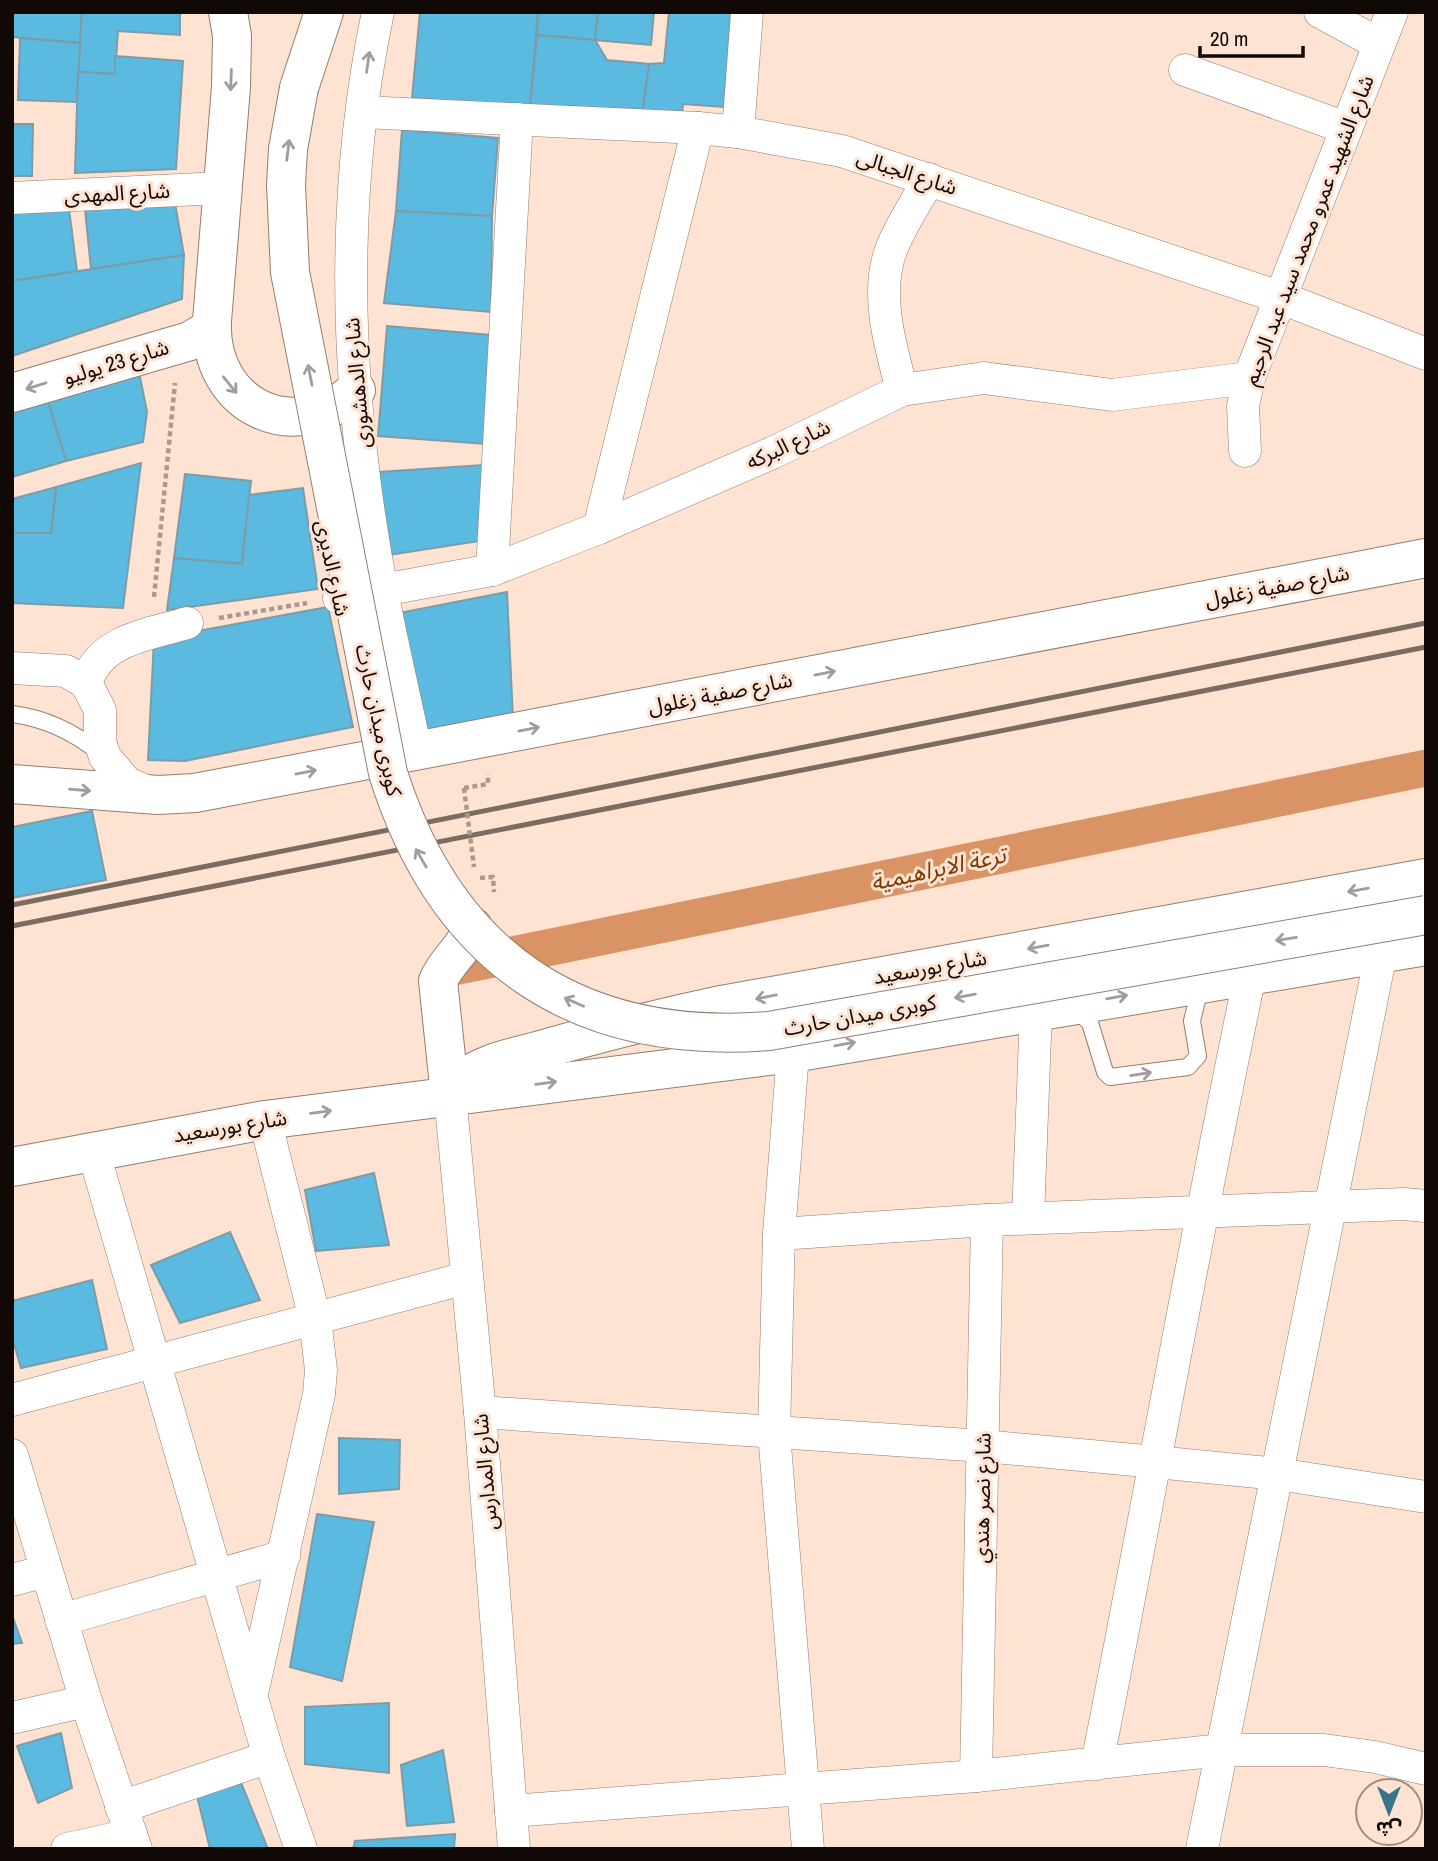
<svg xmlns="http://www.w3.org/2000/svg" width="1438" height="1861" font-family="'Archivo Narrow','Noto Sans Arabic',sans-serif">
  <rect width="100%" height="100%" fill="#fee2d2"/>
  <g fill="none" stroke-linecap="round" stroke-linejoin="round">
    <!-- canal -->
    <path stroke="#d99365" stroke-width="37" d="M449,968L1426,768"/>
  </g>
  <!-- building -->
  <g fill="#5abadf" stroke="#7e9ba8" stroke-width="2">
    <path d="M12,12H82L80,43L12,37Z"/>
    <path d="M82,12H180V35L118,31L115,74L78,72Z"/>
    <path d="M420,12H538L530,107L412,98Z"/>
    <path d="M538,12H598L595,40L537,35Z"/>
    <path d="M598,12H654L651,45L595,40Z"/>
    <path d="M669,12H731L724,107L683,104L682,116L642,113L649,64L664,63Z"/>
    <path d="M537,35L595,40L607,60L649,64L642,113L530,107Z"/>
    <path d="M20,38L80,43L77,102L18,100Z"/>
    <path d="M115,56L183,61L176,169L75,173L78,72L115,74Z"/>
    <path d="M12,124H33L32,176H12Z"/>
    <path d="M402,130L498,138L492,216L396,211Z"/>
    <path d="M175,203L184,255L91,269L85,209Z"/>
    <path d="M69,209L77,271L12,281V211Z"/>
    <path d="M396,211L492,216L491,312L384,303Z"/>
    <path d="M184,255L182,299L12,356V281Z"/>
    <path d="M387,326L491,335L486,444L378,436Z"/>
    <path d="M139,372L147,412L143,442L66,461L46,395Z"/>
    <path d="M46,395L66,461L12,477V406Z"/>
    <path d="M141,463L123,608L12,603V533H51L56,487Z"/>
    <path d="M483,465L480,541L388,555L379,472Z"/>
    <path d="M185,474L251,481L242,564L174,558Z"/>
    <path d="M56,487L51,533H12V499Z"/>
    <path d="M303,488L318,589L167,610L174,558L242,564L249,495Z"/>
    <path d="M507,592L513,718L428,743L399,613Z"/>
    <path d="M328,607L353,727L185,761L148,760L154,639Z"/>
    <path d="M92,811L106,880L12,898V827Z"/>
    <path d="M374,1173L389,1245L316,1251L305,1190Z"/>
    <path d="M230,1232L260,1300L180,1323L151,1265Z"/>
    <path d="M92,1280L107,1349L21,1368L12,1337V1301Z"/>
    <path d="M339,1438L400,1440L399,1489L339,1494Z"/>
    <path d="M317,1514L374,1522L342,1681L290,1667Z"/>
    <path d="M12,1615L22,1643L12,1644Z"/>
    <path d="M389,1703V1773L305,1764V1707Z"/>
    <path d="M61,1733L72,1788L38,1803L17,1746Z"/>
    <path d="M443,1750L454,1822L407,1826L401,1765Z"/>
    <path d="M240,1780L268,1849H210L196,1792Z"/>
    <path d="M455,1834L454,1849H353L355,1841Z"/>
  </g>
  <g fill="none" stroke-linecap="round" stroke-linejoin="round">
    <defs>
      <g id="lane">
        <path d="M12,714C45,718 75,733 100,753"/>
        <path d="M1075,1008L1090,1023L1105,1072L1110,1077L1188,1067L1198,1056L1192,1021L1201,984"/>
      </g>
      <g id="street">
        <path d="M378,12C338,202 346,401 382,591C392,644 405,698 416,751"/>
        <path d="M1320,12L1379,44"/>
        <path d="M1185,70L1346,128"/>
        <path d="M363,112L698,128L738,132L842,151L1279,297L1426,354"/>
        <path d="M738,132L747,12"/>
        <path d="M12,198L221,188"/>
        <path d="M902,390C891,348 876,299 889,256C896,232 917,202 929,179"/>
        <path d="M1245,451L1243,406L1249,378L1392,12"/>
        <path d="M599,528L698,128"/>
        <path d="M492,570L517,119"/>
        <path d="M339,598L492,570L599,528L772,453L902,390L984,378L1112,395L1249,378"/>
        <path d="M12,668L66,671L86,683L100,710V742L105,757L127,783L150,793"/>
        <path d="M86,683C100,639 148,635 187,623"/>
        <path d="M793,1053L779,1234L774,1433L808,1849"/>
        <path d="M450,1095L480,1412L514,1849"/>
        <path d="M93,1150L269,1757L301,1849"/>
        <path d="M1028,1218L1036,1010"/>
        <path d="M779,1234L987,1220L1404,1204L1426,1206"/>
        <path d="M12,1400L466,1278"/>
        <path d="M480,1412L983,1446L1156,1462L1278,1474L1426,1497"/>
        <path d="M12,1455L86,1701L136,1849"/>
        <path d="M12,1580L46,1571"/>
        <path d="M61,1620L284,1556"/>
        <path d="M253,1689L319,1394L321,1370L315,1319L265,1120"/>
        <path d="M12,1718L86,1701"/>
        <path d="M1097,1764C1149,1501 1195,1237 1250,975"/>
        <path d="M976,1776L987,1220"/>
        <path d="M121,1807L269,1757"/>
        <path d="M511,1811L976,1776L1222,1750H1324L1375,1757L1426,1769"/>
        <path d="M67,1849L131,1835"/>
        <path d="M1202,1849L1381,953"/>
      </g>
      <g id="secondary">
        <path d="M228,12L232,36L231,87L212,321C208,405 293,448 356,390"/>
        <path d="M299,88L324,12"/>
        <path d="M12,393L190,341L208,330L212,321"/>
        <path d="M12,784L158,795L195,793L1426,558"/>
        <path d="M458,1083C479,1064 510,1058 537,1051C596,1034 656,1019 716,1006L1426,878"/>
        <path d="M450,1095L438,981C447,960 465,949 473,927"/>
        <path d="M12,1167L265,1120L793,1053L1426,946"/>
      </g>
    </defs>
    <!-- lane casing -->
    <use href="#lane" stroke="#957d6e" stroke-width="18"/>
    <!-- street casing -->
    <use href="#street" stroke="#957d6e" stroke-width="33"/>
    <!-- secondary casing -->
    <use href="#secondary" stroke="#957d6e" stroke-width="40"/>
    <!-- path -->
    <g stroke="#ad988c" stroke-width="4.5" stroke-dasharray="5 3.5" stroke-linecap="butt">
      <path d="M154,597L175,383"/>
      <path d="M219,618L307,603"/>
      <path d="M464,788L488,784V774"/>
      <path d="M480,878L493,877L494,892"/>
    </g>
    <!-- lane -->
    <use href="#lane" stroke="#fff" stroke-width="16"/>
    <!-- street -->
    <use href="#street" stroke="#fff" stroke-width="32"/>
    <!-- secondary -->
    <use href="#secondary" stroke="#fff" stroke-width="38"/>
    <!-- rail -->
    <g stroke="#7c6b61" stroke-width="5">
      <path d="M12,905L1426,623"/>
      <path d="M12,926L1426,647"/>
    </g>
    <defs>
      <path id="secondary-bridge" d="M299,88L288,149L286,185L290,272L388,773C446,957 576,1046 769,1031L1426,915"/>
    </defs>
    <!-- secondary-bridge casing -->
    <use href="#secondary-bridge" stroke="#957d6e" stroke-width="40" stroke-linecap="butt"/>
    <!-- path-bridge -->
    <path stroke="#ad988c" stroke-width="4.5" stroke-dasharray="5 3.5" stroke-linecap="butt" d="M464,788L474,867"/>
    <!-- secondary-bridge -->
    <use href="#secondary-bridge" stroke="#fff" stroke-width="38"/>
  </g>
  <!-- one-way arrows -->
  <defs><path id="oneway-shaft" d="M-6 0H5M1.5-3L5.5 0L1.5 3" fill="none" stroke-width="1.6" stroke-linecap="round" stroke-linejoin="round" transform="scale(1.75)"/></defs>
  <g stroke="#a09d9b">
    <use href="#oneway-shaft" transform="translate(368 62) rotate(-82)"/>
    <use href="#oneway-shaft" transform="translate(231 80) rotate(92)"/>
    <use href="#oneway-shaft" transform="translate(288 150) rotate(-83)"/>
    <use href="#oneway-shaft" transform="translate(310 375) rotate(-101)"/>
    <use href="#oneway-shaft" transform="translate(230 385) rotate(51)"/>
    <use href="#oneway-shaft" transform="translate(36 386) rotate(163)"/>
    <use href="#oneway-shaft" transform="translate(825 673) rotate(-11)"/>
    <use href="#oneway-shaft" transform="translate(529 729) rotate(-11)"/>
    <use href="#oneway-shaft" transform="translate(306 772) rotate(-11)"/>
    <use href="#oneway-shaft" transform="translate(80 790) rotate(5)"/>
    <use href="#oneway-shaft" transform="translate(421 858) rotate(-120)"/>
    <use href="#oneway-shaft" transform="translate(1358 890) rotate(170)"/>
    <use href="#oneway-shaft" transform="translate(1286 939) rotate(171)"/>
    <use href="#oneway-shaft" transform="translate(1038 947) rotate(170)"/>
    <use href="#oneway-shaft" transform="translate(965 996) rotate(170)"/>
    <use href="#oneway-shaft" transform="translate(766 997) rotate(169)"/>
    <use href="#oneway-shaft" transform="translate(1117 997) rotate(-10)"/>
    <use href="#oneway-shaft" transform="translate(574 1002) rotate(-156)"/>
    <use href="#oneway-shaft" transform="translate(845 1044) rotate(-10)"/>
    <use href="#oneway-shaft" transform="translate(1141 1074) rotate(-9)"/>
    <use href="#oneway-shaft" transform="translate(546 1083) rotate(-7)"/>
    <use href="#oneway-shaft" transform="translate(321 1112) rotate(-8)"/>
  </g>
  <g text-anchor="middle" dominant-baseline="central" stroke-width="6" stroke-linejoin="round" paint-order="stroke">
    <!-- street labels -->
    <g font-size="21" fill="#110905" stroke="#fee2d2">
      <text transform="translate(907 172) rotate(18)">شارع الجبالى</text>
      <text transform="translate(117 193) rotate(-3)">شارع المهدى</text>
      <text transform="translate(1308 230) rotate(-69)">شارع الشهيد عمرو محمد سيد عبد الرحيم</text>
      <text transform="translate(116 362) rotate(-17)">شارع 23 يوليو</text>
      <text transform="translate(357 383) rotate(-95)">شارع الدهشورى</text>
      <text transform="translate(788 444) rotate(-25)">شارع البركه</text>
      <text transform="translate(333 568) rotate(78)">شارع الديرى</text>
      <text transform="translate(1277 586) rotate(-11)">شارع صفية زغلول</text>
      <text transform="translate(720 693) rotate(-11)">شارع صفية زغلول</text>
      <text transform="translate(379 720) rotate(78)">كوبرى ميدان حارث</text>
      <text transform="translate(930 967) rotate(-10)">شارع بورسعيد</text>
      <text transform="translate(860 1015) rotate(-10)">كوبرى ميدان حارث</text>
      <text transform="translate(230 1126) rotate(-9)">شارع بورسعيد</text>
      <text transform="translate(485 1472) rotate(-95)">شارع المدارس</text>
      <text transform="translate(982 1498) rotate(-89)">شارع نصر هندي</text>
    </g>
    <!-- water labels -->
    <g font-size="23" font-style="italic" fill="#7a3a00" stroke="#fee2d2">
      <text transform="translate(938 868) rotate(-12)">ترعة الابراهيمية</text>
    </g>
  </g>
  <!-- border -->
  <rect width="1438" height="1861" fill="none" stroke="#110905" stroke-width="28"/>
  <!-- north arrow -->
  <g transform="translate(1389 1812) rotate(180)"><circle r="33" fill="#fee2d2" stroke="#9f8b80" stroke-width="2"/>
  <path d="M0-5L12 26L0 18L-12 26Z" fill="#38748b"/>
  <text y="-10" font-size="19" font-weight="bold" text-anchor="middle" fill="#110905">ش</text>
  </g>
  <!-- scale -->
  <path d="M1200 46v10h103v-10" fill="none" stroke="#110905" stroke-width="3.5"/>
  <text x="1210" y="46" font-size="21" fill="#110905" stroke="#fee2d2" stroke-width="5" paint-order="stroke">20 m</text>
</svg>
